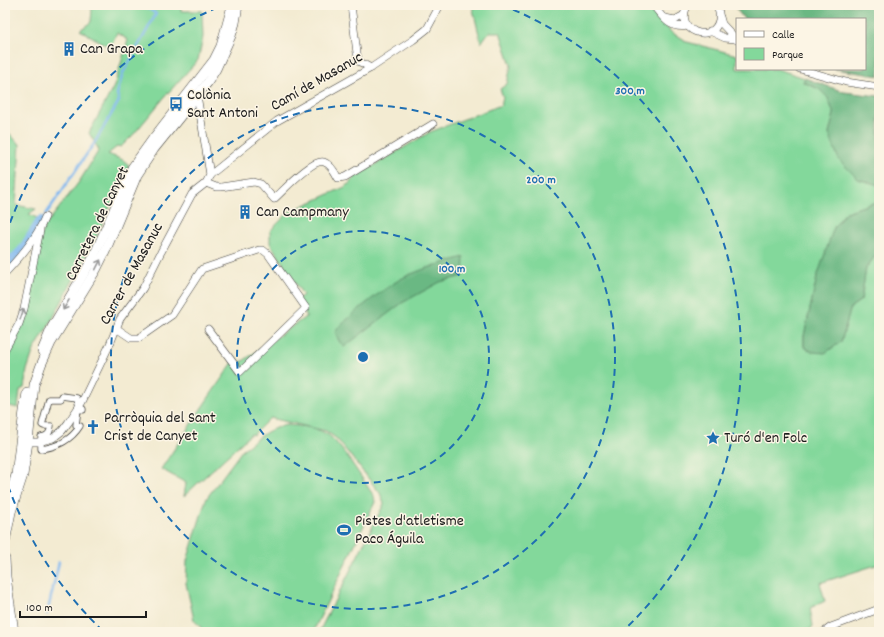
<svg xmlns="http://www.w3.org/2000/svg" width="884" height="637" font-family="Dekko,sans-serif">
  <rect width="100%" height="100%" fill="#fcf5e5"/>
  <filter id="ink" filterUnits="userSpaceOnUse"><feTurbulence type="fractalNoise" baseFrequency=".025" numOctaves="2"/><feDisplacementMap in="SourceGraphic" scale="8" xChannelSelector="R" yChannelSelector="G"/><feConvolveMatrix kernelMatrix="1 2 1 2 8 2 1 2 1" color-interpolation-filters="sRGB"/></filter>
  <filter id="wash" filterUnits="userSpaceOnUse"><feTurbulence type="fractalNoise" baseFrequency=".012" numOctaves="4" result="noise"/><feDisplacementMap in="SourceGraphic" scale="16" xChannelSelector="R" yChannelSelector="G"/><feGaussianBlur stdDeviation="0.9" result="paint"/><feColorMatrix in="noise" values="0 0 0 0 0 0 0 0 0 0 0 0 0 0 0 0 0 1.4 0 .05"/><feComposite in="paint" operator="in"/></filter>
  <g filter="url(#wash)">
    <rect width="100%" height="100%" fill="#f3ebd2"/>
    <!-- green -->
    <g fill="#83d89b" stroke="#507a5c">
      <path d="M89,5H181V11H202L203,37L198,60L168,93L133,135L121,147L118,146L108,154L123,160L129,165L96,237L53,318L33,352L27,370L24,388L20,390L18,408L5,405V358L27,312L41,236L45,226L79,182L99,150L89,133L114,86L128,40L117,33L110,47L80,30L91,22L92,10Z"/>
      <path d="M472,5H646L671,32L687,42L737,55V69H777L805,78L803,82L819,89L828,98L834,114L829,134L858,179L879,185V201L846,212L817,278L804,336V347L841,342L851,307L861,300L866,268L879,251V564L820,583L825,601L810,608L813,626L808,632H319L384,504L380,493L337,439L326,431L270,418L253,435L251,434L184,496L186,483L161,469L211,394L236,358L240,363L307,316L296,301L303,295L270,243V231L289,212L347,186L355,177L430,132L501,105L503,97L500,89L507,84L511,65L500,32H489L481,43Z"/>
      <path d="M10,134L18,143L20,144L16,205L36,209L29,214L39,219L24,244L5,265V135Z"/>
      <path d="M287,425C300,426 315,427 327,434C340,442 364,482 374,496L375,502L313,632H207L204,631L194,620L186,583L187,561L206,499L243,449C247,447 250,444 254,441C264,433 274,427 287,425Z"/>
    </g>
    <!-- forest -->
    <g fill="#6ab883" stroke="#436a50">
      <path d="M733,5H879V76L835,69H865V19H744Z"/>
      <path d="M805,78L844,92L879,96V185L858,179L839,160L829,134L834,114L828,98L819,89L803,82Z"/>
      <path d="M879,201V251L866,268L861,300L851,307L841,342L825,353L813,352L804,347V336L817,277L834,227L846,212Z"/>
      <path d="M464,257L463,276L440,282L402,303L344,347L339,341L335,332C348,316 392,281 411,274C428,267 447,262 464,257Z"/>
    </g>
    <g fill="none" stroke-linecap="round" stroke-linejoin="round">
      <!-- stream -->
      <g stroke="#7fb8f0" stroke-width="2.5">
        <path d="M46,214L95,142L119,101L117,94L123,73L156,14C140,0 133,13 118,5"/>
        <path d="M47,614L59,562"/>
      </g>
      <!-- canal -->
      <path stroke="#7fb8f0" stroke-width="9" d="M5,267L22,250L41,220"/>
    </g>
  </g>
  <g filter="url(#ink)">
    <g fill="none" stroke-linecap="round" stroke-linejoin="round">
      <defs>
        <path id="pedestrian" d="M62,396L77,398L79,407L83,409V410L78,409L76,425L80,426C71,440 57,447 41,449V437C48,436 50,433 51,426H44L42,425L49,399H61Z"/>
        <g id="minor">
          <path d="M351,5L358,61L371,68"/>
          <path d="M653,5C663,18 670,29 687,26"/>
          <path d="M688,5C672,30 713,46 719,20C720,14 719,10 716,5"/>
          <path d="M720,17L722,24L737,40"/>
          <path d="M665,18L675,20L684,15"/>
          <path d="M710,31L725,38L735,39"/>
          <path d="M800,69L846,82L879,87"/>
          <path d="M197,95L210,175"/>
          <path d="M206,183L216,187H221L254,182L261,184L274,199C283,191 313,158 324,162C330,164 335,172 338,178L345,177L433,124"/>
          <path d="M5,273C21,256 36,239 45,217"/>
          <path d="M116,328L131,338H139L172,315L202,269L259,250H263L268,254L306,308L240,372L208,329"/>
          <path d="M5,349L19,324L24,309L40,230"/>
          <path d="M28,442H38L53,438L62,431L68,423L82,402L110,344L120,319L143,288L161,252L192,194L206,183L210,175L277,121L371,68L413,40L427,29L440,5"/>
          <path d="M824,632L831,627L879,609"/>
        </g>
        <g id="tertiary">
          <path d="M42,351L52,327L93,258L132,168L155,136L214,60L221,46L232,6"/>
          <path d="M6,508L16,475L24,411L27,393"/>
          <path d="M5,542L11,512L23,475L28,442L34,385L41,365L51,343L96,270L105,252L137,175L154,149L208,82L216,69L231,36L235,23L238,5"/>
          <path d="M5,559L6,577L14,632"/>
          <path d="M5,621L7,632"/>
        </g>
      </defs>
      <!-- pedestrian casing -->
      <use href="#pedestrian" stroke="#3c3b37" stroke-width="7"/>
      <!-- minor casing -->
      <use href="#minor" stroke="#3c3b37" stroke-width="8"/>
      <!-- tertiary casing -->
      <use href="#tertiary" stroke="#3c3b37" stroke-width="10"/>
      <!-- pedestrian -->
      <use href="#pedestrian" stroke="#fff" stroke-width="5.5"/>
      <!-- minor -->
      <use href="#minor" stroke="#fff" stroke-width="7"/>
      <!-- tertiary -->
      <use href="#tertiary" stroke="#fff" stroke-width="9"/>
    </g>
    <!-- one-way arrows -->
    <defs><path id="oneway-shaft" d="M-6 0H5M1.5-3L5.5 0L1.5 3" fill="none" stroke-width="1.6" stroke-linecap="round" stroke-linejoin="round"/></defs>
    <g stroke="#999">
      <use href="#oneway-shaft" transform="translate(98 265) rotate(-63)"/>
      <use href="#oneway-shaft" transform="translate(66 305) rotate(121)"/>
      <use href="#oneway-shaft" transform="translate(22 314) rotate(-71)"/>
    </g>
  </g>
  <!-- distance rings -->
  <g fill="none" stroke="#1f6fb2" stroke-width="2" stroke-dasharray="7 5">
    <circle cx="363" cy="357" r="126"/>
    <circle cx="363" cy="357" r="252"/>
    <path d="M103 631A378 378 0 0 1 6 480M6 234A378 378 0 0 1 224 5M502 5A378 378 0 0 1 623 631"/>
  </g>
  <!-- icons -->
  <defs>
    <symbol id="building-bare" viewBox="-9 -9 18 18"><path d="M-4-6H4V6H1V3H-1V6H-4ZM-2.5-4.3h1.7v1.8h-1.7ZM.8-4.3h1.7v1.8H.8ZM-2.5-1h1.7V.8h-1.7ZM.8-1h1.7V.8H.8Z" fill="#1f6fb2" stroke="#fcf5e5" stroke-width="2.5" paint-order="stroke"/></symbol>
    <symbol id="bus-bare" viewBox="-9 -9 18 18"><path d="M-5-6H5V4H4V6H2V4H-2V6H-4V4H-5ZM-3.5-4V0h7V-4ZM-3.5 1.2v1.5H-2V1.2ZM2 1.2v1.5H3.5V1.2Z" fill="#1f6fb2" stroke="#fcf5e5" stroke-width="2.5" paint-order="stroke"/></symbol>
    <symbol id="church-bare" viewBox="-9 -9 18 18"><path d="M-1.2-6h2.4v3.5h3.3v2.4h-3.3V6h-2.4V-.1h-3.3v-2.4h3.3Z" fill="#1f6fb2" stroke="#fcf5e5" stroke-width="2.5" paint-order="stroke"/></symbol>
    <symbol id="sight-bare" viewBox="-9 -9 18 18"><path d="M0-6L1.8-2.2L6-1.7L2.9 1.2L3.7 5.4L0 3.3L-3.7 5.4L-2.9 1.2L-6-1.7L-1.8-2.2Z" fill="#1f6fb2" stroke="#fcf5e5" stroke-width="2.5" paint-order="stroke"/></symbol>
    <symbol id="stadium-bare" viewBox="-9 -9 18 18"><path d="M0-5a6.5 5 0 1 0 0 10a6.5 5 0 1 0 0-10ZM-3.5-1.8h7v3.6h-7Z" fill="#1f6fb2" stroke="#fcf5e5" stroke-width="2.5" paint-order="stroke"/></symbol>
  </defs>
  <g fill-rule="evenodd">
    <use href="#building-bare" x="59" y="39" width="20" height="20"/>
    <use href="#bus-bare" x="166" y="94" width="20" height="20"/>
    <use href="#building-bare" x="235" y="202" width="20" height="20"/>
    <use href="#church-bare" x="83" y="417" width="20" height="20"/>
    <use href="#sight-bare" x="703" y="428" width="20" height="20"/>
    <use href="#stadium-bare" x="334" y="520" width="20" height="20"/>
  </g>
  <g text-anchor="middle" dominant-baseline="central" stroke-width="3" stroke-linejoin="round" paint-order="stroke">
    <!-- poi labels -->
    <g font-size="16" fill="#1c1c1c" stroke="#fcf5e5" text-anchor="start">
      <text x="80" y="49">Can Grapa</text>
      <text x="187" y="95">Colònia<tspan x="187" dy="18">Sant Antoni</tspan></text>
      <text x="256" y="212">Can Campmany</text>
      <text x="104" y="418">Parròquia del Sant<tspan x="104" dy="18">Crist de Canyet</tspan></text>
      <text x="724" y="438">Turó d'en Folc</text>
      <text x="355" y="521">Pistes d'atletisme<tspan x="355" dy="18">Paco Águila</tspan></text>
    </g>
    <!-- street labels -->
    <g font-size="16" fill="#1c1c1c" stroke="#fcf5e5">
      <text transform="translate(317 82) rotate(-30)">Camí de Masanuc</text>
      <text transform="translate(98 224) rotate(-64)">Carretera de Canyet</text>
      <text transform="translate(132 274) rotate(-61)">Carrer de Masanuc</text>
    </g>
  </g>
  <circle cx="363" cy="357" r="6" fill="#1f6fb2" stroke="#fcf5e5" stroke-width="2"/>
  <g font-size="12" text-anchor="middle" font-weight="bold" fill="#1f6fb2" stroke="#fcf5e5" stroke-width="3" stroke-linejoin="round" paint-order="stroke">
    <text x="630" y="94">300 m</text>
    <text x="541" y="183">200 m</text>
    <text x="452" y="272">100 m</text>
  </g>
  <!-- margin -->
  <rect width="884" height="637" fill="none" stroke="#fcf5e5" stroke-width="20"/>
  <!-- legend -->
  <rect x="736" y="18" width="130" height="52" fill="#fcf5e5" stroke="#a29e95"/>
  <rect x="744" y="31" width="20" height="6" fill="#ffffff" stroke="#a29e95"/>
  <text x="772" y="38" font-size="12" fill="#1c1c1c">Calle</text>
  <rect x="744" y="48" width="20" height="12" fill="#83d89b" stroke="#a29e95"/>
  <text x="772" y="58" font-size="12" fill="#1c1c1c">Parque</text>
  <!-- scale -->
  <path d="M20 611v6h126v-6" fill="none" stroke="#1c1c1c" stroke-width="2"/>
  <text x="26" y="611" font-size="12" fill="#1c1c1c" stroke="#fcf5e5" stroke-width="3" paint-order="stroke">100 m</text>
</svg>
